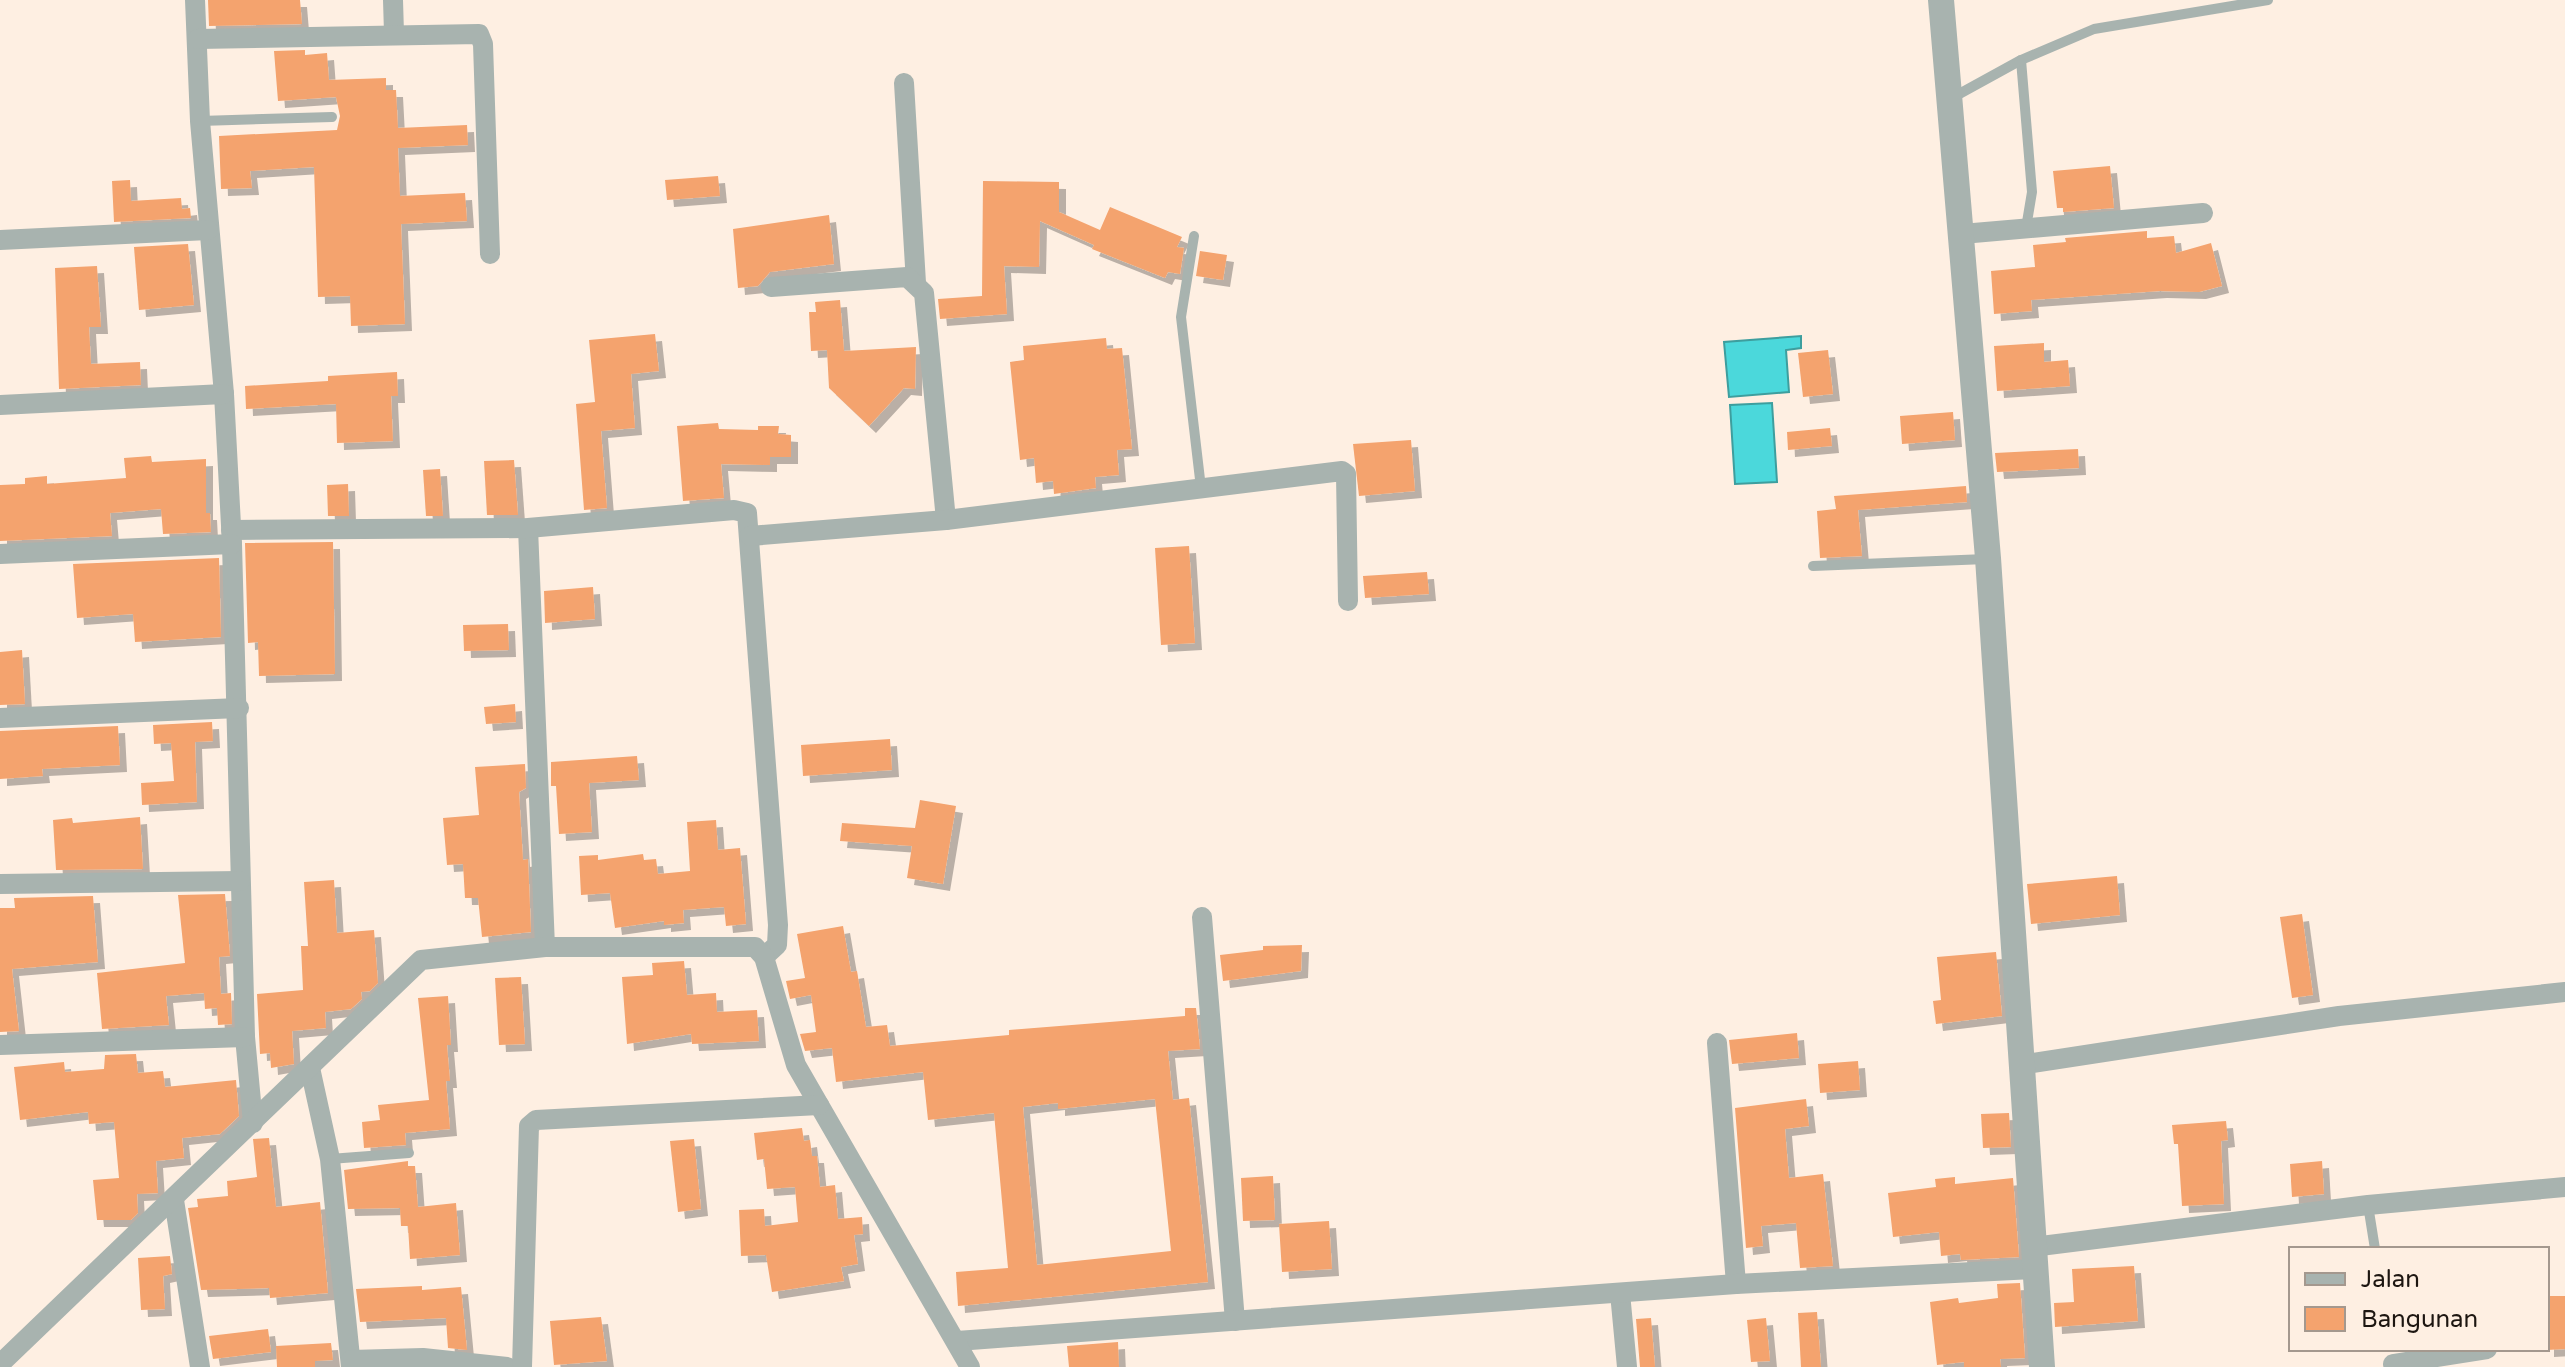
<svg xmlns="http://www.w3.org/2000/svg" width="2565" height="1367" font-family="'Varela Round',sans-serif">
  <defs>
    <filter id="shadow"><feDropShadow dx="7" dy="7" stdDeviation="0" flood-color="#0004"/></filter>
  </defs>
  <rect width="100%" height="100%" fill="#feefe2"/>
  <!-- water -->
  <g fill="#4bd8db" stroke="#3d9e9e" stroke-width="2">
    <path d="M1801,336V348L1786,350L1789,392L1729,397L1724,342Z"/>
    <path d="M1772,403L1777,482L1735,484L1730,405Z"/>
  </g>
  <!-- building -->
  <g fill="#f4a36e" fill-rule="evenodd" filter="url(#shadow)">
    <path d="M208,0H300L302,24L209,26Z"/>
    <path d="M305,50V55L327,53L329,80L386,78V90H396L398,128L467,125L468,145L398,148L400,196L465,193L467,221L401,224L405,324L351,326L350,296L318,297L314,167L250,171L252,188L221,189L219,136L337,130L340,116L336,97L278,101L274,51Z"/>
    <path d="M2110,166L2114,208L2063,212V208H2057L2053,171Z"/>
    <path d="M718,176L720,196L667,200L665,180Z"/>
    <path d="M130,180L131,201L181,198L182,209L190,208L191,218L114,222L112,181Z"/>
    <path d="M983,181L1059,182V212L1100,230L1110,207L1182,237L1177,247L1184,248L1180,274L1168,272L1165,278L1092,249L1094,245L1040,221L1039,267L1004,266L1007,314L940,319L938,299L982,296Z"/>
    <path d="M829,215L834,264L770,272L758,286L738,288L733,229Z"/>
    <path d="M2147,231V238L2174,236L2176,253L2211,243L2222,286L2199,292L2160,291L2031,300L2032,311L1994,314L1991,271L2035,267L2033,245L2066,242L2065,238Z"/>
    <path d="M188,244L194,305L139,310L134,247Z"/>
    <path d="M1200,251L1227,255L1223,280L1196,276Z"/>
    <path d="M97,266L101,327H89L91,364L140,362L141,385L59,389L55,268Z"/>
    <path d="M840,300L844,351L916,347L915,389L904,388L869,426L829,388L827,350L811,351L809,312H816L815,302Z"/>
    <path d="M655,334L659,371L631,374L635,428L601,431L607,508L584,510L576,404L595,402L589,340Z"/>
    <path d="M1106,338L1107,349L1122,348L1132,449L1117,450L1119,475L1095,477L1096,488L1054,494L1053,481L1036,483L1034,458L1020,460L1010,362L1024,360L1023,346Z"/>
    <path d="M2044,343V362L2068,360L2070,386L1997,391L1994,346Z"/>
    <path d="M1828,350L1833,394L1803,397L1798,353Z"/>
    <path d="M397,372L398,396H391L393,441L337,443L336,404L246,409L245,386L328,381V376Z"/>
    <path d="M1953,412L1955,440L1902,444L1900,416Z"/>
    <path d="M718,423L719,429L758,430V426H779L778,434L791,435V457H770V465L721,464L724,498L683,501L677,426Z"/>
    <path d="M1830,428L1832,446L1788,450L1787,432Z"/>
    <path d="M1411,440L1415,491L1359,496L1353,444Z"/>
    <path d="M2078,449L2079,468L1997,472L1995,453Z"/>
    <path d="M151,456L152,462L206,459V513H210L211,532L163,534L161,509L110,513L112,536L0,541V485L25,484V478L47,476V484L126,478L124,458Z"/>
    <path d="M514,460L518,515H487L484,461Z"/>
    <path d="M440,469L443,516H426L423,470Z"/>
    <path d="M348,484L349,516H328L327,485Z"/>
    <path d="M1966,486L1967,502L1858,510L1862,556L1820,558L1817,511L1836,509L1834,496Z"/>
    <path d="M333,542L335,674L259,676L258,642L248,643L245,543Z"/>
    <path d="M1189,546L1195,643L1161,645L1155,548Z"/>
    <path d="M219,558L221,637L135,642L133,614L77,618L73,564Z"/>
    <path d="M1427,572L1429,594L1365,598L1363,576Z"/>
    <path d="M593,587L595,619L545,623L544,591Z"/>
    <path d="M508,624L509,650L464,651L463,625Z"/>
    <path d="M22,650L25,704L0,705V652Z"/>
    <path d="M515,704L516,722L486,724L484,707Z"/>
    <path d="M212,722L213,741L195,742L197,802L142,805L141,783L174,781L171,743L154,744L153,725Z"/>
    <path d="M118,726L120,765L42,769L43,776L0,779V731Z"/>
    <path d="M890,739L892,770L803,776L801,745Z"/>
    <path d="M637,756L639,780L589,783L592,832L559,834L556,786H551V762Z"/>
    <path d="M525,764L526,788L519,792L523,860L528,859L531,932L482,937L478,898H465L463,864L447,865L443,818L479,815L475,767Z"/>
    <path d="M920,800L956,806L943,884L907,878L912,846L840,841L842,823L915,828Z"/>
    <path d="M140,817L143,869L56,870L53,820L72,818L73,823Z"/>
    <path d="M716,820L718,850L740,848L746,924L726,926L724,907L683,910L684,923L664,925V921L615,928L610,893L581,895L579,856L598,855V860L643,854L644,860L656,859L658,874L690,871L687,822Z"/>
    <path d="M2117,876L2120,915L2031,924L2027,884Z"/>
    <path d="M334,880L337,933L374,930L378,983L370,991L361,992L362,999L351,1009L325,1012L326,1028L292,1031L294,1064L271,1068L270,1053L260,1054L257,994L303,990L301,946H308L304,882Z"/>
    <path d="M225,894L230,956L219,957L221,994L231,993L232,1024L218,1025L217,1008L205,1009L204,993L166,996L169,1025L102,1029L97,973L185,963L178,895Z"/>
    <path d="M93,896L98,962L12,969L19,1031L0,1032V908H15L14,898Z"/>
    <path d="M2302,914L2313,995L2292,998L2280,917Z"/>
    <path d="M843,926L851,972L857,971L866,1027L887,1025L890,1046L1009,1035V1030L1185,1016V1008H1196L1200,1049L1168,1051L1173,1100L1189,1098L1208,1282L958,1306L956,1272L1008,1268L994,1113L928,1120L923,1072L836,1082L832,1048L805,1051L800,1034L816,1032L811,995L790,999L786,981L805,978L797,934ZM1155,1099L1171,1251L1037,1265L1023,1107L1058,1103V1109Z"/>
    <path d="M1302,945L1301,971L1223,981L1220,955L1263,950V946Z"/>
    <path d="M1996,952L2002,1016L1936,1024L1933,1001L1941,1000L1937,957Z"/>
    <path d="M684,961L687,995L716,993L717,1012L757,1010L759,1041L692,1044L691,1034L627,1044L622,977L653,975L652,963Z"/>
    <path d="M521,977L525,1044L499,1045L495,978Z"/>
    <path d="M448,996L451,1045H447L450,1081H446L450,1129L405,1133L406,1145L364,1148L362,1122L380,1120L378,1105L429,1100L418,998Z"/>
    <path d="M1797,1033L1799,1058L1732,1064L1729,1040Z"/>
    <path d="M136,1054L138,1073L163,1071L165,1087L236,1080L239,1116L220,1134L182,1138L184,1158L156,1161L158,1193L137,1194L138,1213L131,1220H97L93,1180L119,1178L114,1122L89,1124L88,1112L20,1120L14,1067L64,1062L65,1072L104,1069L105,1055Z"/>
    <path d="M1858,1061L1860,1090L1820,1093L1818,1064Z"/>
    <path d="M1806,1099L1809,1126L1785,1129L1789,1178L1823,1174L1833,1266L1800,1268L1796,1223L1761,1226L1763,1246L1746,1248L1735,1108Z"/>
    <path d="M2009,1113L2011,1147L1983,1148L1981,1114Z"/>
    <path d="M2226,1121L2228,1140L2221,1141L2224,1204L2182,1206L2178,1144H2174L2172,1125Z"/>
    <path d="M802,1128L804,1141L810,1140L812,1156H817L820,1187L835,1185L838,1219L862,1217L863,1234L854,1235L858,1264L841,1267L844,1281L772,1292L766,1255L741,1256L739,1210L764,1209L765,1226L798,1222L795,1187L767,1189L764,1159L757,1160L754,1133Z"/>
    <path d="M269,1138L276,1207L320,1202L328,1293L270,1298L269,1288L201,1290L188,1208L198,1207L197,1199L228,1196L227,1181L257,1177L253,1139Z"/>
    <path d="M694,1139L701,1209L678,1212L670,1141Z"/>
    <path d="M408,1161V1166H415L418,1207L456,1203L460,1255L410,1259L408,1226H401L400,1208L348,1209L344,1170Z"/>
    <path d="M2322,1161L2324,1194L2292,1197L2290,1164Z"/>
    <path d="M1273,1176L1275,1220L1243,1221L1241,1178Z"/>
    <path d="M1955,1177V1184L2013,1178L2019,1257L1961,1260L1960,1254L1941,1256L1939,1232L1893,1237L1888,1193L1936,1187L1935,1179Z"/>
    <path d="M1329,1221L1332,1269L1282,1272L1279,1224Z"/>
    <path d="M170,1256L172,1274L163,1276L165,1309L141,1310L138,1258Z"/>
    <path d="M2134,1266L2138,1321L2055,1327L2054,1303L2074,1302L2072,1269Z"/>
    <path d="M2020,1283L2025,1358L2000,1359L2001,1367H1964V1362L1937,1365L1930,1302L1958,1298L1959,1303L1998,1298L1997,1284Z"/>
    <path d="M422,1286V1290L461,1287L467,1350L448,1348L446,1318L360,1322L356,1289Z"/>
    <path d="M2547,1296H2565V1349L2547,1350Z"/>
    <path d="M1817,1312L1821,1367H1801L1798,1313Z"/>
    <path d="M601,1317L607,1361L554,1365L550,1321Z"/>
    <path d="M1651,1318L1655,1367H1640L1636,1319Z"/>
    <path d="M1766,1318L1770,1361L1751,1362L1747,1320Z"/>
    <path d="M268,1329L271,1352L213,1359L209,1336Z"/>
    <path d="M1118,1342L1119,1367H1069L1067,1346Z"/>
    <path d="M331,1343L333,1360L315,1361V1367H277L276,1346Z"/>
  </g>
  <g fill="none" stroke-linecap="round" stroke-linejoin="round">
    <!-- service -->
    <g stroke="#a8b3af" stroke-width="10">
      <path d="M2021,60L2032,192L2026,228"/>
      <path d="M1950,99L2021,60L2094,29L2268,0"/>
      <path d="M200,121L332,117"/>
      <path d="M1194,236L1181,317L1201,488"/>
      <path d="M1813,566L1986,559"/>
      <path d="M330,1159L409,1153"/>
      <path d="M2368,1205L2375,1249"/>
    </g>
    <!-- minor -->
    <g stroke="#a8b3af" stroke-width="20">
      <path d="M195,0L200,121L224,394L232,544L245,1037L253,1123"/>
      <path d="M393,0L394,33"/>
      <path d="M198,39L479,34L483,44L490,254"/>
      <path d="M904,83L916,283"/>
      <path d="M1962,234L2203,213"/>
      <path d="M0,240L208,230"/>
      <path d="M771,287L907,277L924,293L946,520"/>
      <path d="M0,405L224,394"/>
      <path d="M528,528L545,947"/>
      <path d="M231,530L528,528L734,510L747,513L778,925L777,945L764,957"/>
      <path d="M750,536L946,520L1342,471L1346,474L1348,601"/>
      <path d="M0,554L232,544"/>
      <path d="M0,718L239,708"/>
      <path d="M0,884L240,881"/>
      <path d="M1202,917L1235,1321"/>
      <path d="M1717,1043L1736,1284"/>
      <path d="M0,1045L245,1037"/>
      <path d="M2019,1065L2339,1016L2565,992"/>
      <path d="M310,1068L330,1159L351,1367"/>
      <path d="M174,1200L200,1367"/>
      <path d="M2032,1247L2368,1205L2565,1187"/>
      <path d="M1620,1293L1627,1367"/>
      <path d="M957,1341L1736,1284L2033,1269"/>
      <path d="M351,1360L423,1358L507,1367"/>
      <path d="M0,1364L421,960L545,947H755L764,957L796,1065L970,1367"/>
      <path d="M2393,1364L2487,1349"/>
      <path d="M522,1367L529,1126L536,1120L819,1105"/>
    </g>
    <!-- tertiary -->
    <path stroke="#a8b3af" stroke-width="26" d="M1941,0L1988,558L2042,1367"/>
  </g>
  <!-- legend -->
  <rect x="2289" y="1247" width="260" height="104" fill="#feefe2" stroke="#a4988e" stroke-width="2"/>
  <rect x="2305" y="1273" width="40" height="12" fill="#a8b3af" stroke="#a4988e" stroke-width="2"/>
  <text x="2361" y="1287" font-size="24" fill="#1d1611">Jalan</text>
  <rect x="2305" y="1307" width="40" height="24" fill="#f4a36e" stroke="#a4988e" stroke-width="2"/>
  <text x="2361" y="1327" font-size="24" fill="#1d1611">Bangunan</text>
</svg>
